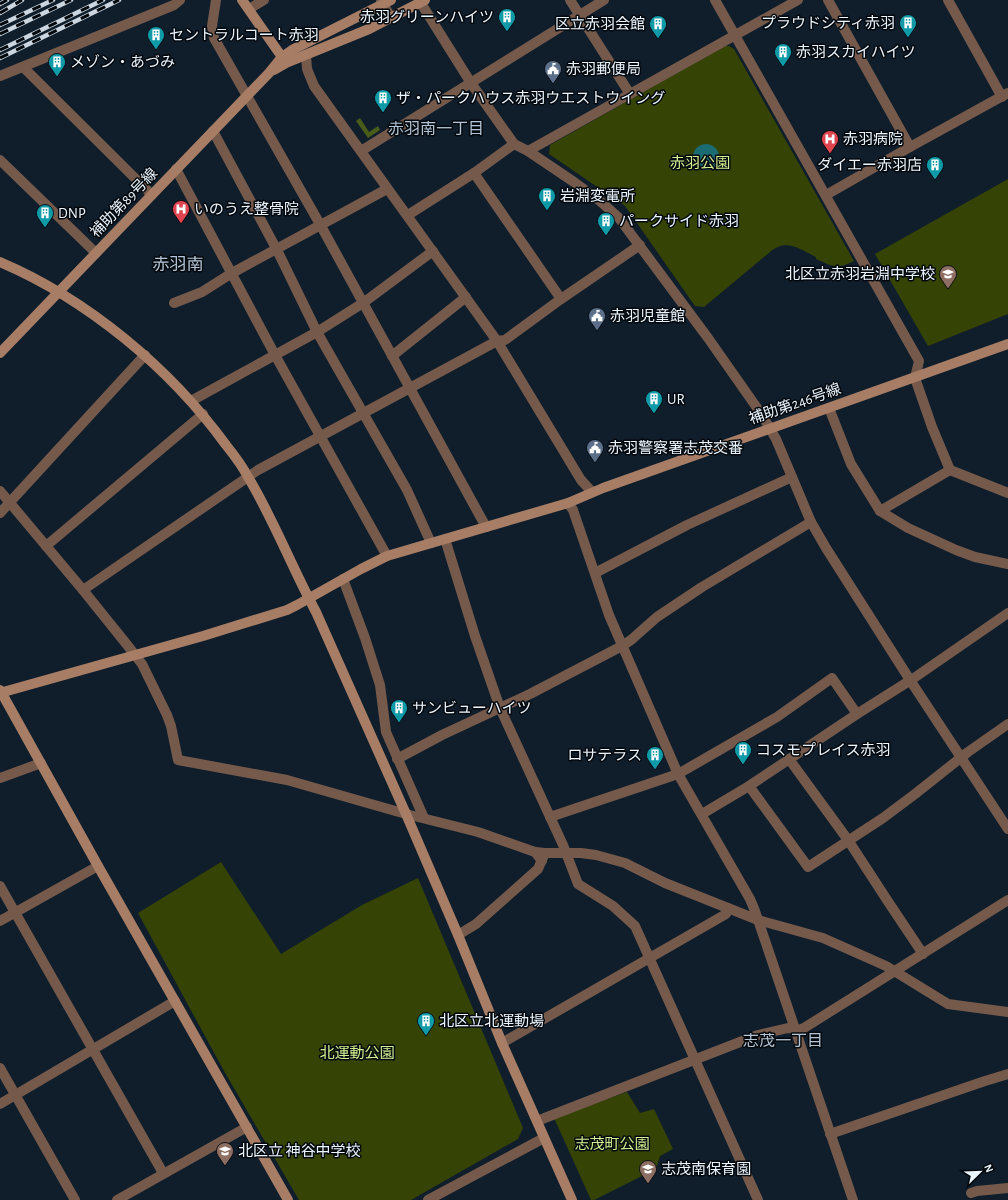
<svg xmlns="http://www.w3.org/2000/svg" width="1008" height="1200" font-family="'Alegreya Sans','Noto Sans JP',sans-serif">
  <rect width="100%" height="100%" fill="#101e2b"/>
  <!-- green -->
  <g fill="#354305">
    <path d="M725,46H729L734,49L854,261C837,270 832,266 816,259V257C799,249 787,238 770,252L704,307L695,306L625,206L549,154L550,145Z"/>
    <path d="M1008,179V314L928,346L875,254Z"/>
    <path d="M221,862L281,954L362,905L418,878L523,1128L518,1139L411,1200H299L224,1071L138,913Z"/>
    <path d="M627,1092L640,1113L654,1109L673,1149L660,1156L656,1169L594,1200H591L554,1118Z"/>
  </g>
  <!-- forest -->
  <path fill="#4a5c19" d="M360,118L369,132L378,126L380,130L368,138L356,121Z"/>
  <!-- water -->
  <circle fill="#1b6b72" cx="706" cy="157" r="13"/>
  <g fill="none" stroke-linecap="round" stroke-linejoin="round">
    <!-- street -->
    <g stroke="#755a4c" stroke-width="10">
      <path d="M216,0L212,26L214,38L321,226L486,527"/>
      <path d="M381,0L391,18"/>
      <path d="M419,0L471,83L514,144L528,151L574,182L600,201L619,218L708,338L762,415L776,439L811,522L826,548L910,680L1008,829"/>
      <path d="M570,0L630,94"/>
      <path d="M715,0L919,361L915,378L932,427L950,470L1008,493"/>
      <path d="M828,0L910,147"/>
      <path d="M948,0L1002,97"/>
      <path d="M249,9L264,0"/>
      <path d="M306,55L307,69L314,86L497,341L581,480L592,492"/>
      <path d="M23,67L152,195"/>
      <path d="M0,76L174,5L180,0"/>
      <path d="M213,131L277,250L317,332L407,490L431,543"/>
      <path d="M361,151L604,0"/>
      <path d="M528,151L798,0"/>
      <path d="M0,160L96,253"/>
      <path d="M176,169L275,355L387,556"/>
      <path d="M474,173L514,144"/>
      <path d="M826,195L910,147L1008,93"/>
      <path d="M408,215L474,173L561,299"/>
      <path d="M174,303L202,292L232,273L387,189"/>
      <path d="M392,356L466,297"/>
      <path d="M191,401L317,332L363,303L433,251"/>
      <path d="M829,408L851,464L880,511L908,528L956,550L975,557L1008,564"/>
      <path d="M0,491L83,590L128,646L142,664L167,715L171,726L178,760L287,780L406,814L478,832L535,852L542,861"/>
      <path d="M568,503L573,510L609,615L678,774L750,899L755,911L853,1200"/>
      <path d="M880,511L950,470"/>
      <path d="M0,513L145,355"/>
      <path d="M445,539L475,636L500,708L563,845L578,884L613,906L635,926L758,1200"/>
      <path d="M46,546L203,414"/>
      <path d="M595,573L687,525L792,477"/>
      <path d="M343,579L365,638L380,685L386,732L424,818"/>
      <path d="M83,590L258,470L497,341L505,340L561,299L640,245"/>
      <path d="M397,759L442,735L530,694L622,646L631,640L657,617L702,587L811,522"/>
      <path d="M789,759L848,840L887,900L923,954"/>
      <path d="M0,778L41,763"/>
      <path d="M749,786L808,867L883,818L915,794L968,752L1008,724"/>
      <path d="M702,814L749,786L857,714L914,678L1008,613"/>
      <path d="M550,817L678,774L777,717L832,678L857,714"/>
      <path d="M535,852L545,853H581L596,855L625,863L665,883L758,920L823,938L886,966L948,1004L1008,1012"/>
      <path d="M0,886L163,1173"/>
      <path d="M0,921L98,866"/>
      <path d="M458,935L476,924L538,869L544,855"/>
      <path d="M502,1043L726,914L728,908"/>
      <path d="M0,1068L75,1200"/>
      <path d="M0,1104L175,1001"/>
      <path d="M537,1121L758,1035L788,1028L799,1030L804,1028L1008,900"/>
      <path d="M830,1134L985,1081L1008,1074"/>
      <path d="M971,1193L977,1191L1008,1188"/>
      <path d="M117,1200L247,1127"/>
      <path d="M428,1200L544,1138"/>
    </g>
    <!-- secondary -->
    <g stroke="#a77d65" stroke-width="10">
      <path d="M242,0L282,57"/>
      <path d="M274,70L288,62L369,29L425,0"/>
      <path d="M0,262C87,299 170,368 226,445C234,455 242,465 248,477C274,520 292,568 316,612L406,814L458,935L502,1043L572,1200"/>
      <path d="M0,353L269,73L282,57L292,50L391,0"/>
      <path d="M0,690L98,866L288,1200"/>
      <path d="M0,693L203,636L287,610L297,605L361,569L387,556L568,503L603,488L1008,344"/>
    </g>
    <defs>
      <g id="rail">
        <path d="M0,4L7,0"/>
        <path d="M0,13L22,0"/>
        <path d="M0,25L53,0"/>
        <path d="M0,34L71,0"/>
        <path d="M0,50L103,0"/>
        <path d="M0,58L119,0"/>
      </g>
    </defs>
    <!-- rail casing -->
    <use href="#rail" stroke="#ccd6e0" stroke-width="4.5"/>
    <!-- rail -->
    <use href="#rail" stroke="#03080d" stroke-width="3" stroke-dasharray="9" stroke-linecap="butt"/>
  </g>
  <!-- icons -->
  <defs>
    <symbol id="building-pin" viewBox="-11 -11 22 30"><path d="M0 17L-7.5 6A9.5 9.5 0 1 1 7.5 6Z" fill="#0f9aa8" stroke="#03080d"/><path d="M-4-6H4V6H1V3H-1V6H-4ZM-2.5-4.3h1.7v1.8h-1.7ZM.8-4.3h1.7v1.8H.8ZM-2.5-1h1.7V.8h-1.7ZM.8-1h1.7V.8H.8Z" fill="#fff"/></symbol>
    <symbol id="civic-pin" viewBox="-11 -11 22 30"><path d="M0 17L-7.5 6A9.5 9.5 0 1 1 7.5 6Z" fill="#5c6f8a" stroke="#03080d"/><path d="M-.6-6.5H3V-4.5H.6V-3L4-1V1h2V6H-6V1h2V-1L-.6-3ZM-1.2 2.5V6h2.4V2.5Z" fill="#fff"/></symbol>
    <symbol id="hospital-pin" viewBox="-11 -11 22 30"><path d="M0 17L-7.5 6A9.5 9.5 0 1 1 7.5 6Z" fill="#e0444e" stroke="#03080d"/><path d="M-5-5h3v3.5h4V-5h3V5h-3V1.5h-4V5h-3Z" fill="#fff"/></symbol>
    <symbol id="school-pin" viewBox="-11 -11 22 30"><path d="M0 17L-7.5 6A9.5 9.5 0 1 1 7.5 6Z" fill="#8d6e63" stroke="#03080d"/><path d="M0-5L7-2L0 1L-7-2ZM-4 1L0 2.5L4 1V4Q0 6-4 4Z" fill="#fff"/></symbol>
  </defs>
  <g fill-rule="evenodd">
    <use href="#building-pin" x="497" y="7" width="20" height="27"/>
    <use href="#building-pin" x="898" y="13" width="20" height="27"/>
    <use href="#building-pin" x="648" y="14" width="20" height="27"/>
    <use href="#building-pin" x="146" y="25" width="20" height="27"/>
    <use href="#building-pin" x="773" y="42" width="20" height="27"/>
    <use href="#building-pin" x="47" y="52" width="20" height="27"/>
    <use href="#civic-pin" x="543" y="59" width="20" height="27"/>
    <use href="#building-pin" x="373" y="88" width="20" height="27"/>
    <use href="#hospital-pin" x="820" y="129" width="20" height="27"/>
    <use href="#building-pin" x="925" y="155" width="20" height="27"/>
    <use href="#building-pin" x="537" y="186" width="20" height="27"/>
    <use href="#hospital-pin" x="171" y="199" width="20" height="27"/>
    <use href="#building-pin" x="35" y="203" width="20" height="27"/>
    <use href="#building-pin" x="596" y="211" width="20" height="27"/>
    <use href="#school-pin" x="938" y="264" width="20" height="27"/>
    <use href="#civic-pin" x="587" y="306" width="20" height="27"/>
    <use href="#building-pin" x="644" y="389" width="20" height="27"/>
    <use href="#civic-pin" x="585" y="438" width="20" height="27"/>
    <use href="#building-pin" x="389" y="698" width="20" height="27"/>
    <use href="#building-pin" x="733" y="740" width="20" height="27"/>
    <use href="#building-pin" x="645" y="745" width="20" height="27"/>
    <use href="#building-pin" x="416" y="1011" width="20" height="27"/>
    <use href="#school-pin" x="215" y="1141" width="20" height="27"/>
    <use href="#school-pin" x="638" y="1159" width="20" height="27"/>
  </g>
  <g text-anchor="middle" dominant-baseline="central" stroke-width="3" stroke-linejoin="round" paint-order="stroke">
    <!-- poi labels -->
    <g font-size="15" fill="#ebf5fe" stroke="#03080d" text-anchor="start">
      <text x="494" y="17" text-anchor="end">赤羽グリーンハイツ</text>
      <text x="895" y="23" text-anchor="end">プラウドシティ赤羽</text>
      <text x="645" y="24" text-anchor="end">区立赤羽会館</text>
      <text x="169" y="35">セントラルコート赤羽</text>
      <text x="796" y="52">赤羽スカイハイツ</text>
      <text x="70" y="62">メゾン・あづみ</text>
      <text x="566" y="69">赤羽郵便局</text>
      <text x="396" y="98">ザ・パークハウス赤羽ウエストウイング</text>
      <text x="843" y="139">赤羽病院</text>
      <text x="922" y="165" text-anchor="end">ダイエー赤羽店</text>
      <text x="560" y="196">岩淵変電所</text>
      <text x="194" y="209">いのうえ整骨院</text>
      <text x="58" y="213">DNP</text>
      <text x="619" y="221">パークサイド赤羽</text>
      <text x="935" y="274" text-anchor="end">北区立赤羽岩淵中学校</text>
      <text x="610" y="316">赤羽児童館</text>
      <text x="667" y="399">UR</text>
      <text x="608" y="448">赤羽警察署志茂交番</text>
      <text x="412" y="708">サンビューハイツ</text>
      <text x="756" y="750">コスモプレイス赤羽</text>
      <text x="642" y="755" text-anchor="end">ロサテラス</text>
      <text x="439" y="1021">北区立北運動場</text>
      <text x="238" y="1151">北区立 神谷中学校</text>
      <text x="661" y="1169">志茂南保育園</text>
    </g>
    <!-- park labels -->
    <g font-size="15" fill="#d2ef91" stroke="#03080d">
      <text x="700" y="163">赤羽公園</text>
      <text x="357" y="1053">北運動公園</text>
      <text x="612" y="1144">志茂町公園</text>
    </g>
    <!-- street labels -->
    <g font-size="15" fill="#ebf5fe" stroke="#03080d">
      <text transform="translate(124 203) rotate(-46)">補助第89号線</text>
      <text transform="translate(795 404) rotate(-19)">補助第246号線</text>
    </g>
    <!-- neighbourhood labels -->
    <g font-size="16" fill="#b2c4d5" stroke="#03080d">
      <text x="436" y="129">赤羽南一丁目</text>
      <text x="783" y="1041">志茂一丁目</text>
    </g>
    <!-- quarter labels -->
    <g font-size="17" fill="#b2c4d5" stroke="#03080d">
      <text x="178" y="264">赤羽南</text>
    </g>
  </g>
  <!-- north arrow -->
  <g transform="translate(980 1172) rotate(67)" stroke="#03080d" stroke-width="3" paint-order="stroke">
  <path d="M0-3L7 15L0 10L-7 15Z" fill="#ebf5fe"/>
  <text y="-6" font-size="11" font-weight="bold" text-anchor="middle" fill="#ebf5fe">N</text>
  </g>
</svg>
